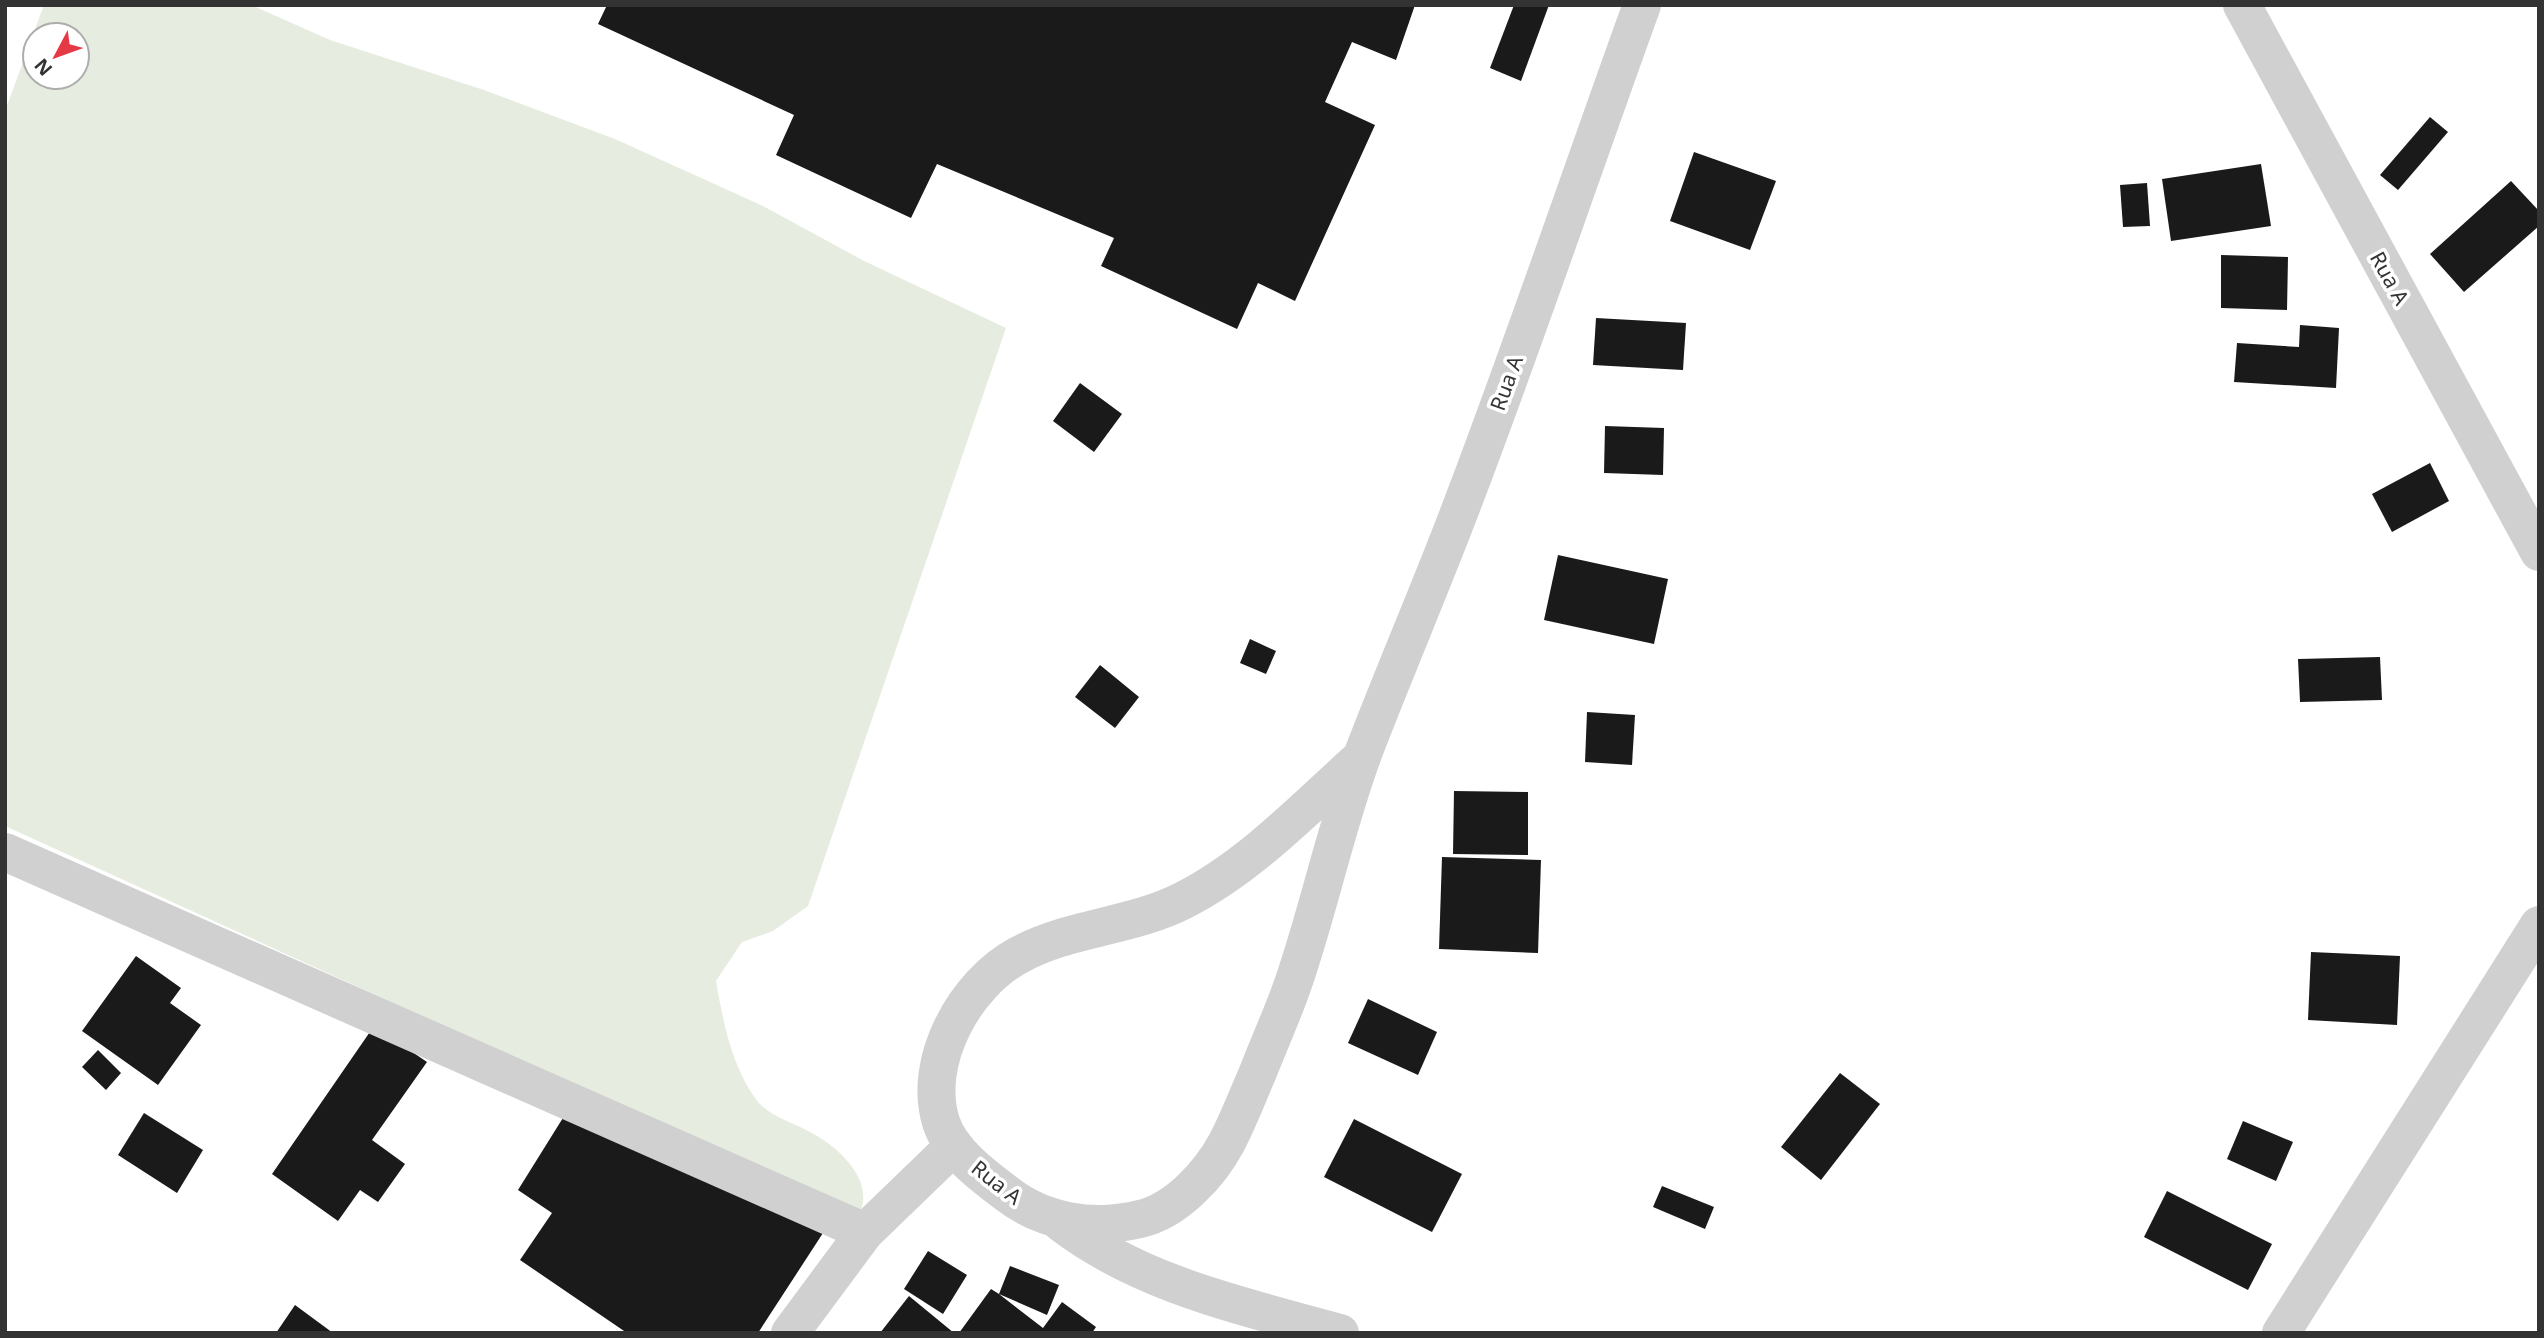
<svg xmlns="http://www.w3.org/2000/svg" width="2544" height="1338" font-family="'Noto Sans',sans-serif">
  <rect width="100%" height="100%" fill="#fff"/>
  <!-- green -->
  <path fill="#e6ecdf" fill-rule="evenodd" d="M44,5H251L330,40L484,90L615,139L763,206L864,261L1006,328L808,906L773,931L742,942L716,981C723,1021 731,1064 755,1098C767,1116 792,1122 810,1132C839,1147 876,1181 859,1215L5,826V111ZM35,35H77V77H35Z"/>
  <!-- building -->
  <g fill="#1a1a1a">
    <path d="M607,5H1415L1396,60L1352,42L1325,102L1375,125L1295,301L1258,283L1237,329L1101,266L1114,238L937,164L911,218L776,155L794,115L598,24Z"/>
    <path d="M1514,5H1549L1521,81L1490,68Z"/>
    <path d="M2430,117L2448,132L2398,190L2380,175Z"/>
    <path d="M1694,152L1776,181L1750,250L1670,221Z"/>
    <path d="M2261,164L2271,226L2171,241L2162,179Z"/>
    <path d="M2511,181L2539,211V226L2464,292L2430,254Z"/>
    <path d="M2147,183L2150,226L2123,227L2120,185Z"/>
    <path d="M2221,255L2288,257L2287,310L2221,308Z"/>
    <path d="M1596,318L1686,323L1683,370L1593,365Z"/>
    <path d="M2300,325L2339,328L2336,388L2234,382L2237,343L2299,347Z"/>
    <path d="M1080,383L1122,414L1094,452L1053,421Z"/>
    <path d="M1605,426L1664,428L1663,475L1604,473Z"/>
    <path d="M2430,463L2449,501L2392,532L2372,494Z"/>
    <path d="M1558,555L1668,579L1654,644L1544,620Z"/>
    <path d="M1250,639L1276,651L1266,674L1240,663Z"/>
    <path d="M2380,657L2382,700L2300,702L2298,659Z"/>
    <path d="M1100,665L1139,697L1115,728L1075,697Z"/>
    <path d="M1587,712L1635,715L1632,765L1585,762Z"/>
    <path d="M1454,791L1528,792V855L1453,854Z"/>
    <path d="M1442,857L1541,860L1538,953L1439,949Z"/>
    <path d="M2311,952L2400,956L2397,1025L2308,1020Z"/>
    <path d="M136,956L181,988L170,1003L201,1025L158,1085L82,1031Z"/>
    <path d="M1368,999L1437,1032L1418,1075L1348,1043Z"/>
    <path d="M374,1026L427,1062L372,1140L405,1164L378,1202L360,1190L338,1221L272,1174Z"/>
    <path d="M98,1050L121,1073L106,1090L82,1067Z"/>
    <path d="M1840,1073L1880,1104L1821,1180L1781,1147Z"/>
    <path d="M144,1113L203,1150L177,1193L118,1155Z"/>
    <path d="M566,1113L823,1233L758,1333H627L520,1260L552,1213L518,1190Z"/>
    <path d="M1354,1119L1462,1174L1432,1232L1324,1177Z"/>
    <path d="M2243,1121L2293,1142L2276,1181L2227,1159Z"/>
    <path d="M1662,1186L1714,1207L1705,1229L1653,1207Z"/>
    <path d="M2167,1191L2272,1244L2248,1290L2144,1237Z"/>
    <path d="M928,1251L967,1275L943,1314L904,1289Z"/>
    <path d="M1010,1266L1059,1285L1047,1315L999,1294L1043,1328L1062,1302L1096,1327L1092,1333H959L991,1289L999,1294Z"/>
    <path d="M909,1296L954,1333H880Z"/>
    <path d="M295,1305L333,1333H276Z"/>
  </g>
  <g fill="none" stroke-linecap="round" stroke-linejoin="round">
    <!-- minor -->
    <g stroke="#d0d0d0" stroke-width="38">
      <path d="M2242,5L2539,552"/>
      <path d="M1362,757C1306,807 1251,866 1184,900C1132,927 1070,927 1019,955C965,984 922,1061 941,1122C950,1151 982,1175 1006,1193C1044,1223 1094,1230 1140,1219C1176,1211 1210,1174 1227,1142C1239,1119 1248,1095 1258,1072C1270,1041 1284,1011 1294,981C1320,905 1336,826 1364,751C1394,673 1427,596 1457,518C1522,349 1580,176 1642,5"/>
      <path d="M5,852L865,1232"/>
      <path d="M1061,1223C1142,1285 1243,1306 1340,1333"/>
      <path d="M790,1333L865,1232L953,1147"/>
      <path d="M2281,1333L2539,925"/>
    </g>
  </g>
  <g text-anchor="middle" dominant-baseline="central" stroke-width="7" stroke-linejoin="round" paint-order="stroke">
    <!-- street labels -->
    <g font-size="21" fill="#333" stroke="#fff">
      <text transform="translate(2390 278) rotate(61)">Rua A</text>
      <text transform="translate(1506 383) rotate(-70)">Rua A</text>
      <text transform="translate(997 1182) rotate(38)">Rua A</text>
    </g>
  </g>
  <!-- border -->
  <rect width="2544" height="1338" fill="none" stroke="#333333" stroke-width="14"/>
  <!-- north arrow -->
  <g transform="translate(56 56) rotate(229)"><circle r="33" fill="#ffffff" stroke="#adadad" stroke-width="2"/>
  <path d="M0-5L12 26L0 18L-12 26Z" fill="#e63946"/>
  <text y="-10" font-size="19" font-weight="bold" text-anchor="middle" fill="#333333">N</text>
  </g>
</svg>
